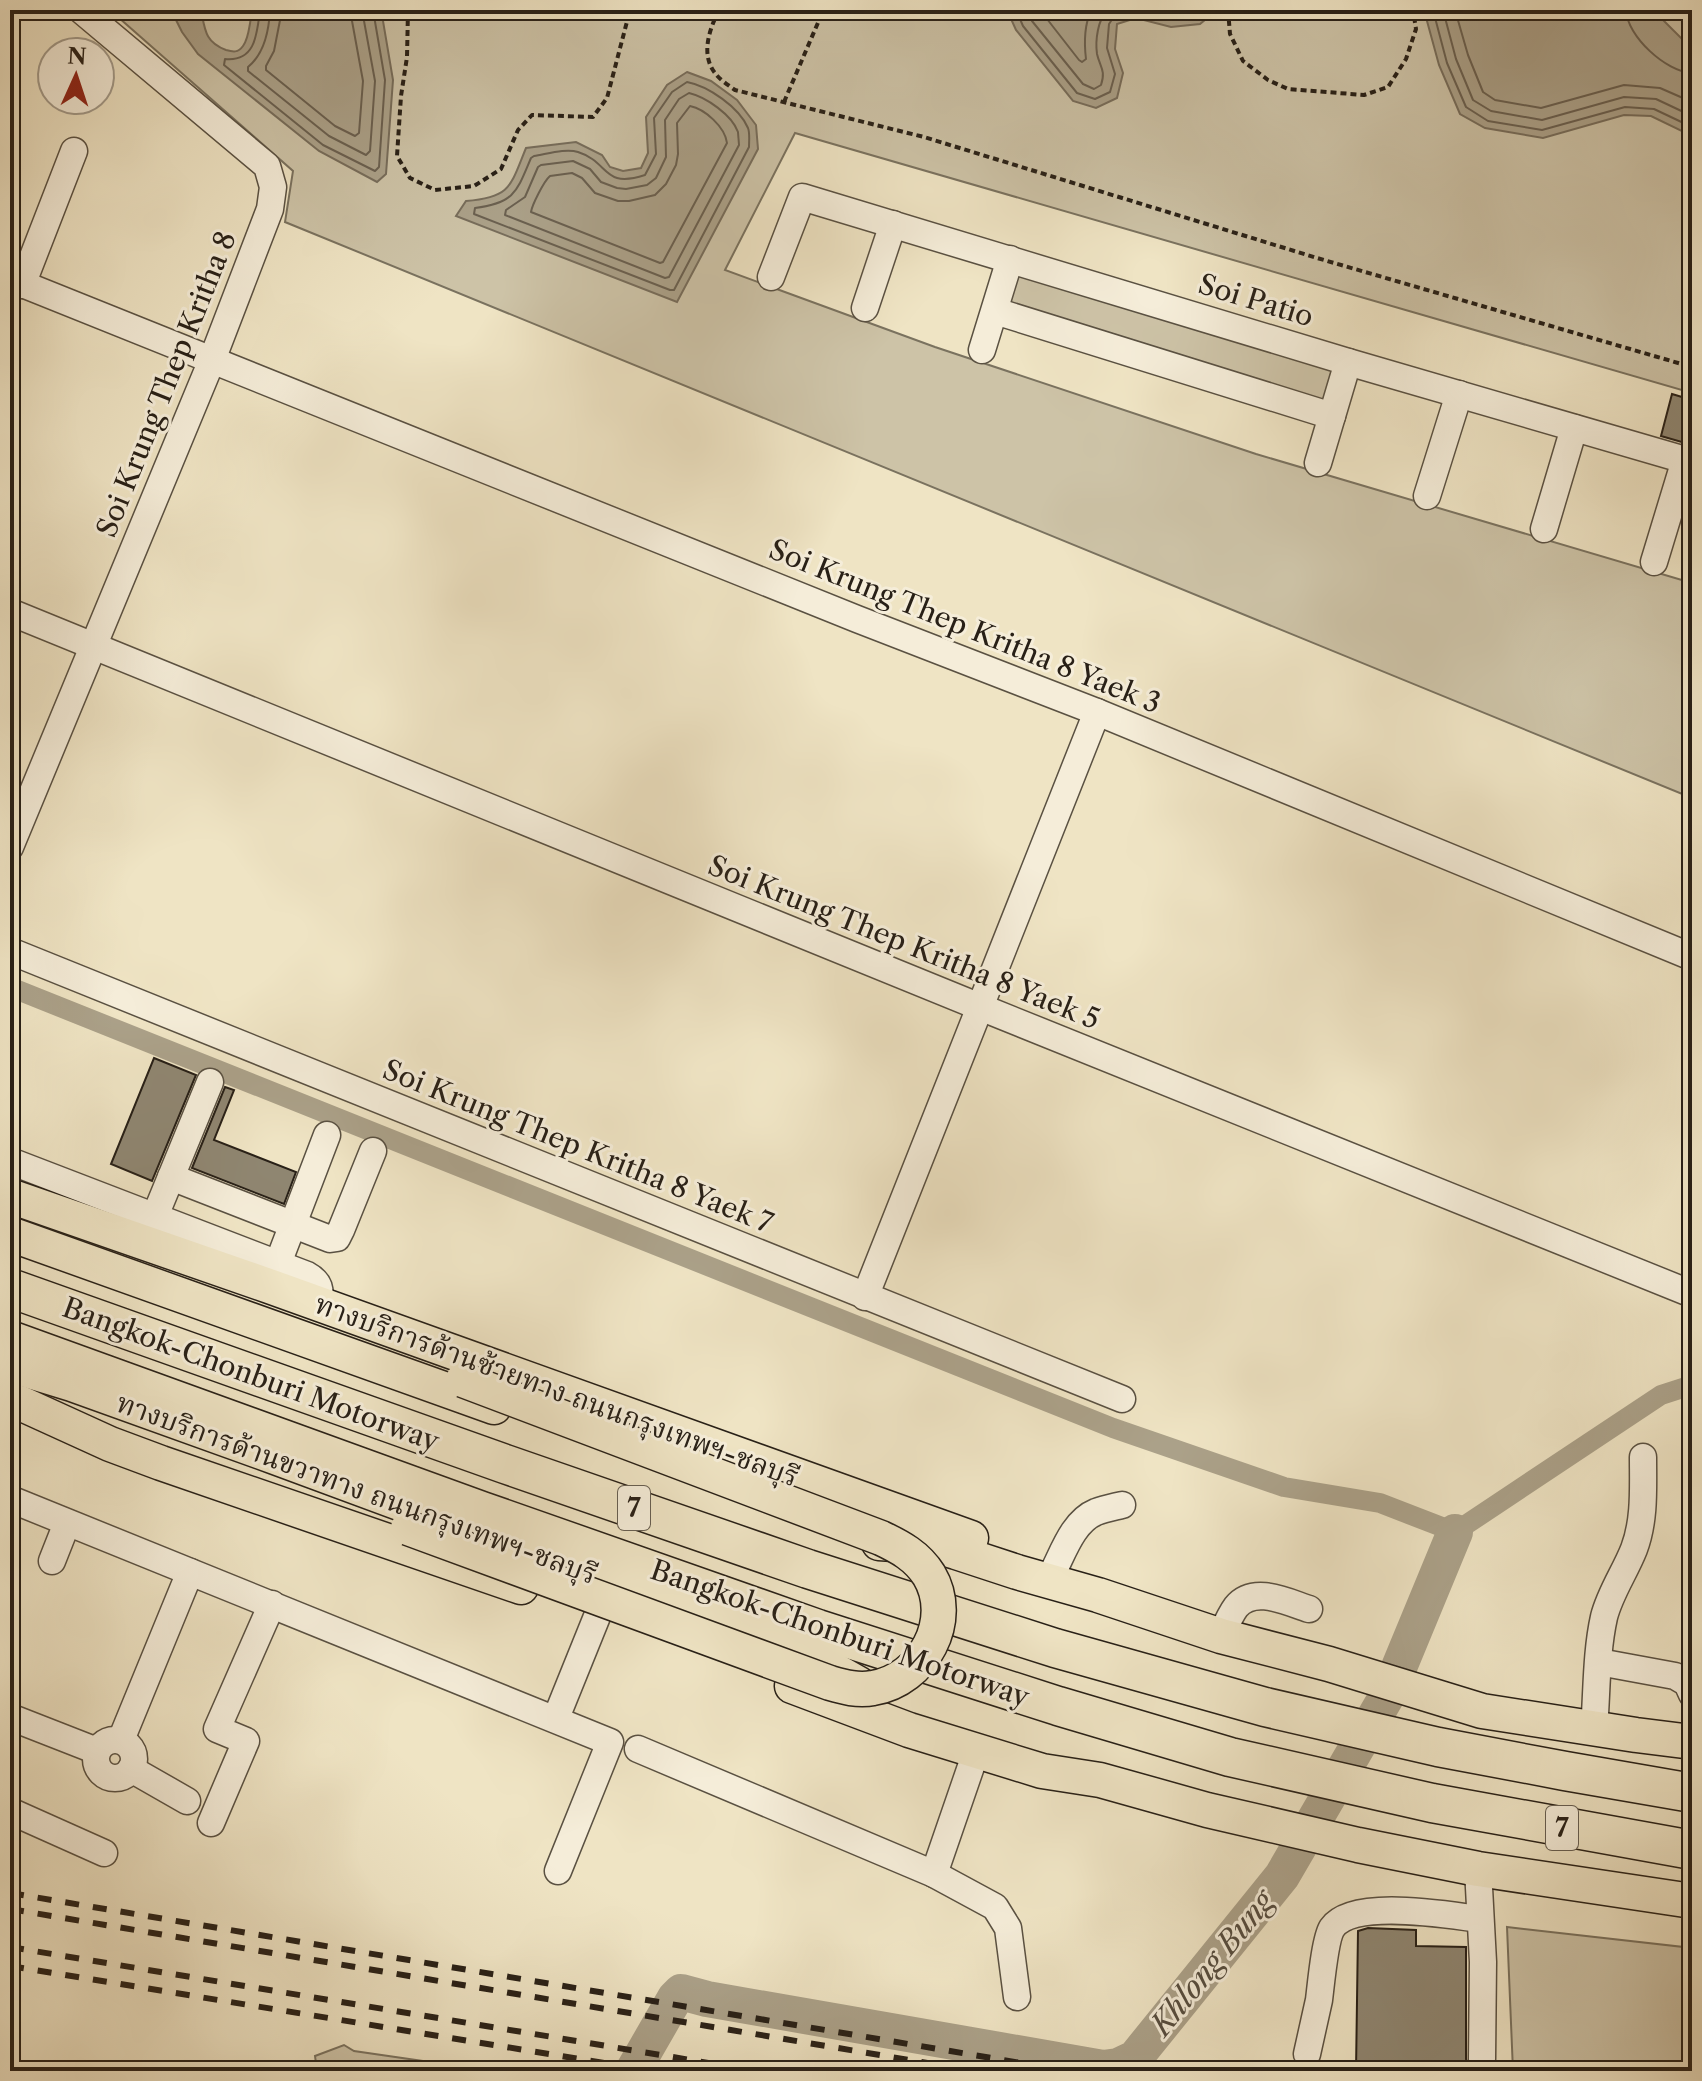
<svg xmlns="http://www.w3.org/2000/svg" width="1702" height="2081" font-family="'Libre Caslon Text','Noto Serif Thai',serif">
  <rect width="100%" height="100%" fill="#efe4c4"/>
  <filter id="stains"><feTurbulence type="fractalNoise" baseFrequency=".0025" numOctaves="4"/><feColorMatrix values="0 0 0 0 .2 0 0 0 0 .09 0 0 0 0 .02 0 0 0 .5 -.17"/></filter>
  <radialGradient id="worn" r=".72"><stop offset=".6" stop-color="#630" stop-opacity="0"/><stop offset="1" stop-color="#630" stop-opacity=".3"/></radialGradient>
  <!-- green -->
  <g fill="#cdc3a7" stroke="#7a725f" stroke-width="2">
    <path d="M110,10H1692V393L795,133L725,270L935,347L1256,454L1692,583V798L285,222L293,171Z"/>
    <path d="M1015,268L1337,365L1326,407L1003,305Z"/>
    <path d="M1507,1927L1692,1948V2071H1513Z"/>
    <path d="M344,2045L354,2051L492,2071H317L315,2056Z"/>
  </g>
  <!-- water -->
  <g fill="#aba189" stroke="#776d5b" stroke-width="2">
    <path d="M171,10H201C205,30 205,42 226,50C233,52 238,53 243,46C250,37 249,21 253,10H379L382,15L393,80L386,174L377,182L319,151L198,54L182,32Z"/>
    <path d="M1007,10H1217L1200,24L1171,27L1136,18L1117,24L1115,49L1123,73L1117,98L1096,108L1073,101L1016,30Z"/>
    <path d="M1424,10H1653L1682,39L1692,45V136L1651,116L1624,115L1543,138L1485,128L1460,114L1439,65Z"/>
    <path d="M687,72L711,81L737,100L756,125L758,149L677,302L456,216L466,201C511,197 510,187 526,148L576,142L602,155L610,167L623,171L641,168L648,153L646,117L667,85Z"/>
  </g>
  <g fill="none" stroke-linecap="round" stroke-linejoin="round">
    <!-- shore -->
    <g stroke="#6a6050" stroke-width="2">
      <path d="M260,10C257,33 256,62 225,59L224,65L323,145L375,171L379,167L385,80L373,10"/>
      <path d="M270,10C269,30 264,54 248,67V71L329,136L366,155L370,151L375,81L362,10"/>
      <path d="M282,10L274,51L266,66V70L335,126L355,136L359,133L363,81L350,10"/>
      <path d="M1016,10L1023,26L1077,93L1095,99L1110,92L1115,74L1107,48L1109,24L1113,18C1120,15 1130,10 1137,11C1161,12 1182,29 1205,10"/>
      <path d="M1027,10L1032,21L1083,84L1094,89L1101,85C1106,70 1100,67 1097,54C1095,40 1098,20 1107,10"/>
      <path d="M1040,10L1079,60L1082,62L1086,59C1084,43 1085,24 1091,10"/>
      <path d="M1433,10L1447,63L1466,107L1488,121L1542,130L1625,107L1654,109L1692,127"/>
      <path d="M1443,10L1456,59L1473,100L1491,111L1542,120L1624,97L1656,99L1692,116"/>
      <path d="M1455,10L1468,55L1483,92L1495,100L1541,108L1624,85L1660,88L1692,102"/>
      <path d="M1626,10C1627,36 1666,72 1692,73"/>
      <path d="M687,82C708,86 739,107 748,128C750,133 749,141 749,147L674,290H670L474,214L475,208C515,203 517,191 531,158L534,156C547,154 566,148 578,152C610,162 602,189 645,175L656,154L654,118L672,92Z"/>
      <path d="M689,93C706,97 732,115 738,132C738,133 739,144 739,145L669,277L665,278L505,215L506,210L525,197L538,167L541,165L573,161L590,169L601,182L617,188L626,189L647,185L656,178L666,157L665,120L679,99Z"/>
      <path d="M690,106C705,109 725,127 727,143L663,262L660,263L531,212C532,205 544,181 550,176L572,173L582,178L595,193L618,201H629L655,195L666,184L676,165L678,154L677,123Z"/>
    </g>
    <!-- canal -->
    <path stroke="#aba189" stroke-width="20" d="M10,987L1113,1428L1284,1487L1380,1503L1455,1532L1661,1395L1692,1385"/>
    <!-- river -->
    <path stroke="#aba189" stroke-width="36" d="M633,2071L675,1998L681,1992L707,1999L1103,2068L1118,2066L1135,2058L1282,1876L1388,1694L1455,1532"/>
  </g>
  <!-- building -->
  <g fill="#8f8671" stroke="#282017" stroke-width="2">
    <path d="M1672,394L1692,400V445L1661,436Z"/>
    <path d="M154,1058L196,1075L152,1181L111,1164Z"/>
    <path d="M225,1087L234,1090L214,1140L296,1172L284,1204L192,1168Z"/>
    <path d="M1368,1928L1416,1930V1946L1466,1947V2059L1468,2066L1472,2071H1356L1358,1931Z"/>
  </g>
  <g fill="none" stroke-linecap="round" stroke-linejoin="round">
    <defs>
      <g id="minor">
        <path d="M771,277L802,197L1348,362L1692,462"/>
        <path d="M10,279L857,619L1097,712L1692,957"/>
        <path d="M22,285L74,151"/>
        <path d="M865,308L893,224"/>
        <path d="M995,311L1332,416"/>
        <path d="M982,350L1010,259"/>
        <path d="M1318,463L1348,362"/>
        <path d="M1427,496L1459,394"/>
        <path d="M1544,529L1574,428"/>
        <path d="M1654,562L1685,460"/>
        <path d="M10,612L980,1007L1692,1294"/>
        <path d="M10,847L212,360L270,209L273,187L267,166L81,10"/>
        <path d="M10,951C381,1099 750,1252 1122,1399"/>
        <path d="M10,1161L307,1275C320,1282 321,1290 319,1304"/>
        <path d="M171,1177L330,1239L337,1238L341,1230L373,1151"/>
        <path d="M155,1216L210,1082"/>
        <path d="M272,1279L327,1135"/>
        <path d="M865,1297L1097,712"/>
        <path d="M10,1499L610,1742L558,1871"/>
        <path d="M52,1561L67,1523"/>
        <path d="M1054,1570C1064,1550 1074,1521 1096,1512C1104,1509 1114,1507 1122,1505"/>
        <path d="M1221,1636C1225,1627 1230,1615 1236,1607C1254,1585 1287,1602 1309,1609"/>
        <path d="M1599,1662L1675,1676L1687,1683L1692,1694"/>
        <path d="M10,1717L97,1751"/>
        <path d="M556,1718L598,1614"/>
        <path d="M1594,1729C1597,1692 1596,1653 1604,1617C1610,1593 1625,1572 1634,1549C1645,1520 1643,1488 1643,1457"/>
        <path d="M121,1740L190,1572"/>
        <circle cx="115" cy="1759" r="19"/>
        <path d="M638,1749L934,1874L995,1907L1008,1928L1017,1997"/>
        <path d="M131,1769L187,1801"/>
        <path d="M10,1811L104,1853"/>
        <path d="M211,1823L246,1741L217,1729L272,1604"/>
        <path d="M1478,1869L1483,1962L1482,2059"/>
        <path d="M934,1874L976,1752"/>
        <path d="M1307,2054C1311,2036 1315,2018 1319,2000C1321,1984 1325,1939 1332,1928C1353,1898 1447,1915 1480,1919"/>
      </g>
      <g id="major">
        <path d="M10,1196L269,1286L971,1538"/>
        <path d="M10,1234L494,1407"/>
        <path d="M10,1365L72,1384L275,1457L759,1636L813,1658L859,1684"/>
        <path d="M10,1401L20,1403L110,1444L161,1463L521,1587"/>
        <path d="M879,1543L939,1547L956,1552L1017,1572L1098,1595L1221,1636L1329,1664L1482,1711L1636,1735L1692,1742"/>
        <path d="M792,1686L909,1730L1042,1771L1100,1780L1207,1810L1358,1845L1478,1869L1692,1901"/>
      </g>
      <g id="highway">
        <path d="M10,1288L505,1464L808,1569L1055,1648L1265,1707L1438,1747L1565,1771L1692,1793"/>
        <path d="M10,1340L482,1511L818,1629L1058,1706L1230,1757L1432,1803L1692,1850"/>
      </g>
    </defs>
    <!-- minor casing -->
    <use href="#minor" stroke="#5a5142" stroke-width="29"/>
    <!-- major casing -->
    <use href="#major" stroke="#282017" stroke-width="37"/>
    <!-- highway casing -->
    <use href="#highway" stroke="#282017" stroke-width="41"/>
    <!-- path -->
    <g stroke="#282017" stroke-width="4" stroke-dasharray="6 4" stroke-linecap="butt">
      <path d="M152,10C169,16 187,16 204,10"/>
      <path d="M408,10L407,57L401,96L397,156L410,178L435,190L474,186L501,169L518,130L532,115L593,117L607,98L630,10"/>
      <path d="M719,10C710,28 700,54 715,73C719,79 728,85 735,90L924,137L1317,258L1692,367"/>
      <path d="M1228,10L1230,34L1243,61L1268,80L1288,89L1364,95L1388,87L1406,59L1416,29L1413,10"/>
      <path d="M784,102L820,18L826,10"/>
    </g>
    <!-- minor -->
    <use href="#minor" stroke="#f5edd9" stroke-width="26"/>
    <!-- major -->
    <use href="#major" stroke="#efe4c4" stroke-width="34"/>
    <!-- highway -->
    <use href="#highway" stroke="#efe4c4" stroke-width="38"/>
    <!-- rail -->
    <g stroke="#282017" stroke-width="6" stroke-dasharray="14 14" stroke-linecap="butt">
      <path d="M10,1893L1069,2071"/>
      <path d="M10,1909L975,2071"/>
      <path d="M10,1947L757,2071"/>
      <path d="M10,1966L653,2071"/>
    </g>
    <defs>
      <path id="major-bridge" d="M408,1528L830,1683C844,1687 858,1691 873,1688C923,1680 956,1620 929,1575C917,1556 900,1547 881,1538L463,1380"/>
    </defs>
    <!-- major-bridge casing -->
    <use href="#major-bridge" stroke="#282017" stroke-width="37" stroke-linecap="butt"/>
    <!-- major-bridge -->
    <use href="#major-bridge" stroke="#efe4c4" stroke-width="34"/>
  </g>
  <g text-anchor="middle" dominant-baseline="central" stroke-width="6" stroke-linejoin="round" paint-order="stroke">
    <!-- shield labels -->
    <g fill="#f5edd9" stroke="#665e51" stroke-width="2">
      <rect x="618" y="1486" width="32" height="44" rx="6"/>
      <rect x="1546" y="1806" width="32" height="44" rx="6"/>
    </g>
    <g font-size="26" font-weight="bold" fill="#282017">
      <text x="634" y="1508">7</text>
      <text x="1562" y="1828">7</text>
    </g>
    <!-- street labels -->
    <g font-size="28" fill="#282017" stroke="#f5edd9">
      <text transform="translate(1256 300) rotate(17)">Soi Patio</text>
      <text transform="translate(166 384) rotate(-68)">Soi Krung Thep Kritha 8</text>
      <text transform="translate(965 626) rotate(22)">Soi Krung Thep Kritha 8 Yaek 3</text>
      <text transform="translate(904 942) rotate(22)">Soi Krung Thep Kritha 8 Yaek 5</text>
      <text transform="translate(578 1146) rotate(22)">Soi Krung Thep Kritha 8 Yaek 7</text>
      <text transform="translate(251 1374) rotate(20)">Bangkok-Chonburi Motorway</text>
      <text transform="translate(557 1390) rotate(20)">ทางบริการด้านซ้ายทาง ถนนกรุงเทพฯ-ชลบุรี</text>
      <text transform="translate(357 1488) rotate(20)">ทางบริการด้านขวาทาง ถนนกรุงเทพฯ-ชลบุรี</text>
      <text transform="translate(840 1633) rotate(19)">Bangkok-Chonburi Motorway</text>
    </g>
    <!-- water labels -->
    <g font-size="30" font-style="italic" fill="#564d3f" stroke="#f5edd9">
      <text transform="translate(1212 1963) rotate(-51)">Khlong Bung</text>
    </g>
  </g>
  <!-- margin -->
  <rect width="1702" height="2081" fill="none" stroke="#efe4c4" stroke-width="40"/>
  <rect x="12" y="12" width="1678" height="2057" fill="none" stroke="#282017" stroke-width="4"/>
  <rect x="20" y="20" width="1662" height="2041" fill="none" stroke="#282017" stroke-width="2"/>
  <!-- north arrow -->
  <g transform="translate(76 76) rotate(3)"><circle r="38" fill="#f5edd9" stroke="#a39b8b" stroke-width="2"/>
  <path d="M0-6L14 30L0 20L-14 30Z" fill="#8f2418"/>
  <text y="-12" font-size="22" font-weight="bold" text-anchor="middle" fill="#282017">N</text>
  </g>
  <rect width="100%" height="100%" filter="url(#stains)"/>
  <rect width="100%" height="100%" fill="url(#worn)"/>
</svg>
